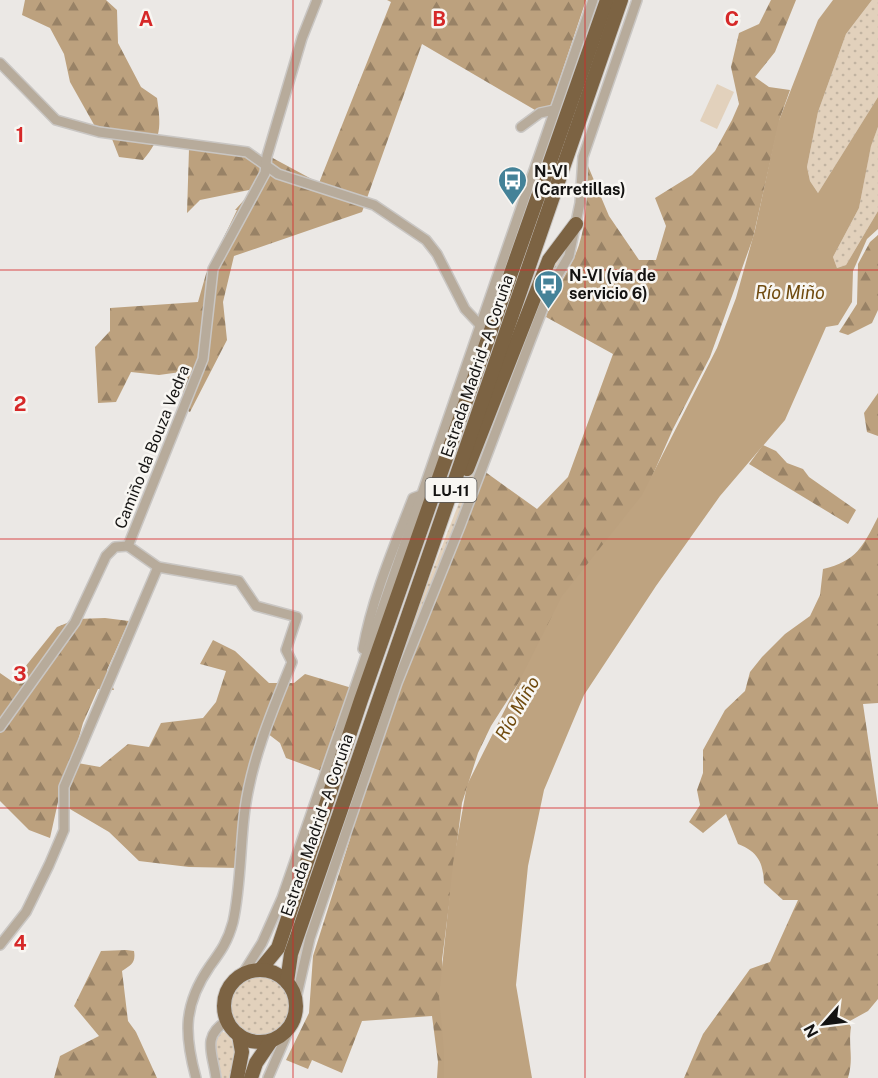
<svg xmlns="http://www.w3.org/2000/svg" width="878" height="1078" font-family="'Public Sans',sans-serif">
  <defs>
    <pattern id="grass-dots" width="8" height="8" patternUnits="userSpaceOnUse" patternTransform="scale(1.5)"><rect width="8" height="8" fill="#e2d1bc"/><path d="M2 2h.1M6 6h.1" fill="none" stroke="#c1b3a1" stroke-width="1.8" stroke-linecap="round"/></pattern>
    <pattern id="forest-firs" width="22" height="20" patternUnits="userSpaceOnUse" patternTransform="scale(1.5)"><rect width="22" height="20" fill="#bca17e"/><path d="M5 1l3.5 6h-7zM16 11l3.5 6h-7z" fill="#988266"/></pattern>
  </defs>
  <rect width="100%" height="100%" fill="#ebe8e5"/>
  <!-- grass -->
  <g fill="url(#grass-dots)">
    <path d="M872,0H878V97L818,193L810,181L807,167L818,112L846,34Z"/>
    <path d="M878,127V211L846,265L837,268L833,257L859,208L871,145Z"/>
    <path d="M567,242L568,249L534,320L470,492L406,648L336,847L297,975V960L407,636L551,267Z"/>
    <circle cx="260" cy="1006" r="30"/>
    <path d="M222,1032L227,1033C239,1049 236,1059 231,1078H222C220,1061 209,1046 222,1032Z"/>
  </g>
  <!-- forest -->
  <g fill="url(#forest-firs)">
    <path d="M25,0H106L117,10L118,43L141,87L157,98C161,126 162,138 143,160L119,157L112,139L97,130L70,82L64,54L50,28L22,15Z"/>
    <path d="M387,0H586L547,117L422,44L362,212L234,256L223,302L227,340L190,412L180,407L188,371L159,375L131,372L116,402L98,403L95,347L110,331V308L198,302L206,274L237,210H235L254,189L200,200L187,213L189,149L269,156L319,183L391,2Z"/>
    <path d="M771,0H796L775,52L755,77L769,87L790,90L780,118L753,238L710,357L673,429L643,497L592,568L491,726L478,753L462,803L442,960L445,1001L462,1078H437L438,1062L432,1016L362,1021L342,1073L312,1060L308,1069L286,1060L309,1013L313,956L350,839L354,818L414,645L469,516L484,471L537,509L568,477L613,354L546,317C553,291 571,270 579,245C587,220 587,192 588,166L609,216L639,260H656L666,226L655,198L692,175L715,151L732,120L739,104L731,67L739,33L759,24Z"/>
    <path d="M878,235V310L872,323L848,335L839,332L857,304L858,264L870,242Z"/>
    <path d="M878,393V436L867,432L864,413Z"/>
    <path d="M763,445L776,451L787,463L803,469L809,477L856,510L848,524L749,464Z"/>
    <path d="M878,517V703L863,704L878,806V999L868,1011L848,1022L851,1027C848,1047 854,1057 848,1078H684L703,1034L750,969L770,962L798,900H783L764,883C763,862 758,852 738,844L726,814L703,833L689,822L700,805L697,790L703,773V750L725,710L745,691L750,672L762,657L785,634L810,616L820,595L823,569C857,561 863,546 878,517Z"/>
    <path d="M105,618L129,621L107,670L114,690L98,689L83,723L72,762L100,767L128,744L149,747L161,723L203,718L216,702L226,671L200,664L213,640L235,651L269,683H294L305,674L352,688L324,772L286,758L280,743L263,730L239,868L189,867L139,861L109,832L58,802L50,838L29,830L0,801V673L13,682L57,627L77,619Z"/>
    <path d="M126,950L134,951C136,963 131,965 122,971L128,1021L136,1032L157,1078H54L60,1056L99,1036L74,1006L101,951Z"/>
  </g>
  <!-- pitch -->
  <path fill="#e2d1bc" d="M717,84L734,92L717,129L700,121Z"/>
  <!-- water -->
  <path fill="#bea380" d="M833,0H872L846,34L818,112L807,167L810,181L818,193L878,97V127L871,146L859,208L833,257L837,268L846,265L878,211V229L867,239L853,271L852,302L838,325L826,327L785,420L720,496L656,586L584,695L544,790L528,866L516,985L532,1078H444V1051L439,996L453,863L467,785L562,596L642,495L717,348L736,298L755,230L778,123L818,20Z"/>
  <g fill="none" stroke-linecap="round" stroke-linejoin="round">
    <defs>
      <g id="minor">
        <path d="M0,63L56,120L99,132L247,152L278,174L374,205L426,240L437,254L465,309L480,325"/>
        <path d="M521,127L540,113L554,110"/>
        <path d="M363,649C372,598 394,547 413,498L421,495"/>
        <path d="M0,727L75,622L106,556L115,547L128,546"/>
        <path d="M0,945L26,912L49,865L64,830V787L158,567"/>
        <path d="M242,975L262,943L282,898L593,0"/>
        <path d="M296,999L310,938L397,683L460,526L531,339L552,285L569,256L580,203L583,157L637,0"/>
        <path d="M196,1078C184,1034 183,1005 210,966C221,951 228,941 233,922C241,886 240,846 245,809C252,758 273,709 292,662L286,650L297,617L256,606L239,581L158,567L128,546L203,359L213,269L265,173L267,156L302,38L317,0"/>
        <path d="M216,1078C213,1054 201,1036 227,1021"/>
        <path d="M268,1078L290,1027"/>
      </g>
      <g id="highway">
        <path d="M467,469L549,260L576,224"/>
        <path d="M260,970L278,948L361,700L607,0"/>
        <circle cx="260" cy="1006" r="36"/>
        <path d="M287,982L291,954L621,0"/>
        <path d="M237,1078L242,1052L239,1035"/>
        <path d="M251,1078L256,1063L271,1041"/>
      </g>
    </defs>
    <!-- minor casing -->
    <use href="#minor" stroke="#c9c6c3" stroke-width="12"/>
    <!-- highway casing -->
    <use href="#highway" stroke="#c9c6c3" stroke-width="16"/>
    <!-- minor -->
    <use href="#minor" stroke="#b7ab9b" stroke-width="9"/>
    <!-- highway -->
    <use href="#highway" stroke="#7c6343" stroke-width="14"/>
  </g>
  <!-- grid -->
  <path fill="none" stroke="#d62828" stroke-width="1.5" stroke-opacity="0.55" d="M293,0V1078M585,0V1078M0,270H878M0,539H878M0,808H878"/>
  <!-- icons -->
  <defs>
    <symbol id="bus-pin" viewBox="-11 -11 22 30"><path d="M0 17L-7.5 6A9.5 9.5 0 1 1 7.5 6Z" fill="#448298" stroke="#f8f6f2"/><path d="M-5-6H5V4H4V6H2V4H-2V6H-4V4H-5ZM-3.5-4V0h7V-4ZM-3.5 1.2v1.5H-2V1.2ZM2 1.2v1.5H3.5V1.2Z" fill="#fff"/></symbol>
  </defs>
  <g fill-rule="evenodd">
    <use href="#bus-pin" x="496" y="164" width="33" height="45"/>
    <use href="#bus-pin" x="532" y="268" width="33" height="45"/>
  </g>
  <g text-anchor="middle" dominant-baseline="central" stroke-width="5" stroke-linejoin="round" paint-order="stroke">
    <!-- shield labels -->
    <rect fill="#f8f6f2" stroke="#585755" stroke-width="1.5" x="425.5" y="478" width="51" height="24" rx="4.5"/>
    <g font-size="15" font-weight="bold" fill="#141312">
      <text x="451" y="490">LU-11</text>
    </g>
    <!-- poi labels -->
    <g font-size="16" font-weight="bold" fill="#141312" stroke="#f8f6f2" text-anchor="start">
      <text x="534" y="171">N-VI<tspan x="534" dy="18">(Carretillas)</tspan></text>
      <text x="569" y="275">N-VI (vía de<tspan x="569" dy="18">servicio 6)</tspan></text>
    </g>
    <!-- street labels -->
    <g font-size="16" fill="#141312" stroke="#f8f6f2">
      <text transform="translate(477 366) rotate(-71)">Estrada Madrid - A Coruña</text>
      <text transform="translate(152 447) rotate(-68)">Camiño da Bouza Vedra</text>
      <text transform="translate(317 825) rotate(-71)">Estrada Madrid - A Coruña</text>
    </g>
    <!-- water labels -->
    <g font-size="18" font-style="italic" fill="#704b0f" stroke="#f8f6f2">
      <text x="790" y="292">Río Miño</text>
      <text transform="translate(517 708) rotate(-60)">Río Miño</text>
    </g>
  </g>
  <g font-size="20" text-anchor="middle" font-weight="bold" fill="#d62828" stroke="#f8f6f2" stroke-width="5" stroke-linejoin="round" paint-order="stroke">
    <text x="146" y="26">A</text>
    <text x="439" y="26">B</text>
    <text x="732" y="26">C</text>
    <text x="20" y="142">1</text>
    <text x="20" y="411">2</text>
    <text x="20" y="681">3</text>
    <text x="20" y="950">4</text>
  </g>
  <!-- north arrow -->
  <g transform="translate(824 1024) rotate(242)" stroke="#f8f6f2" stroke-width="4.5" paint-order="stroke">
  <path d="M0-4.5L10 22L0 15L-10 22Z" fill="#141312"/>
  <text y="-9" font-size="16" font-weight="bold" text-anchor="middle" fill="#141312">N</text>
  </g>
</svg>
